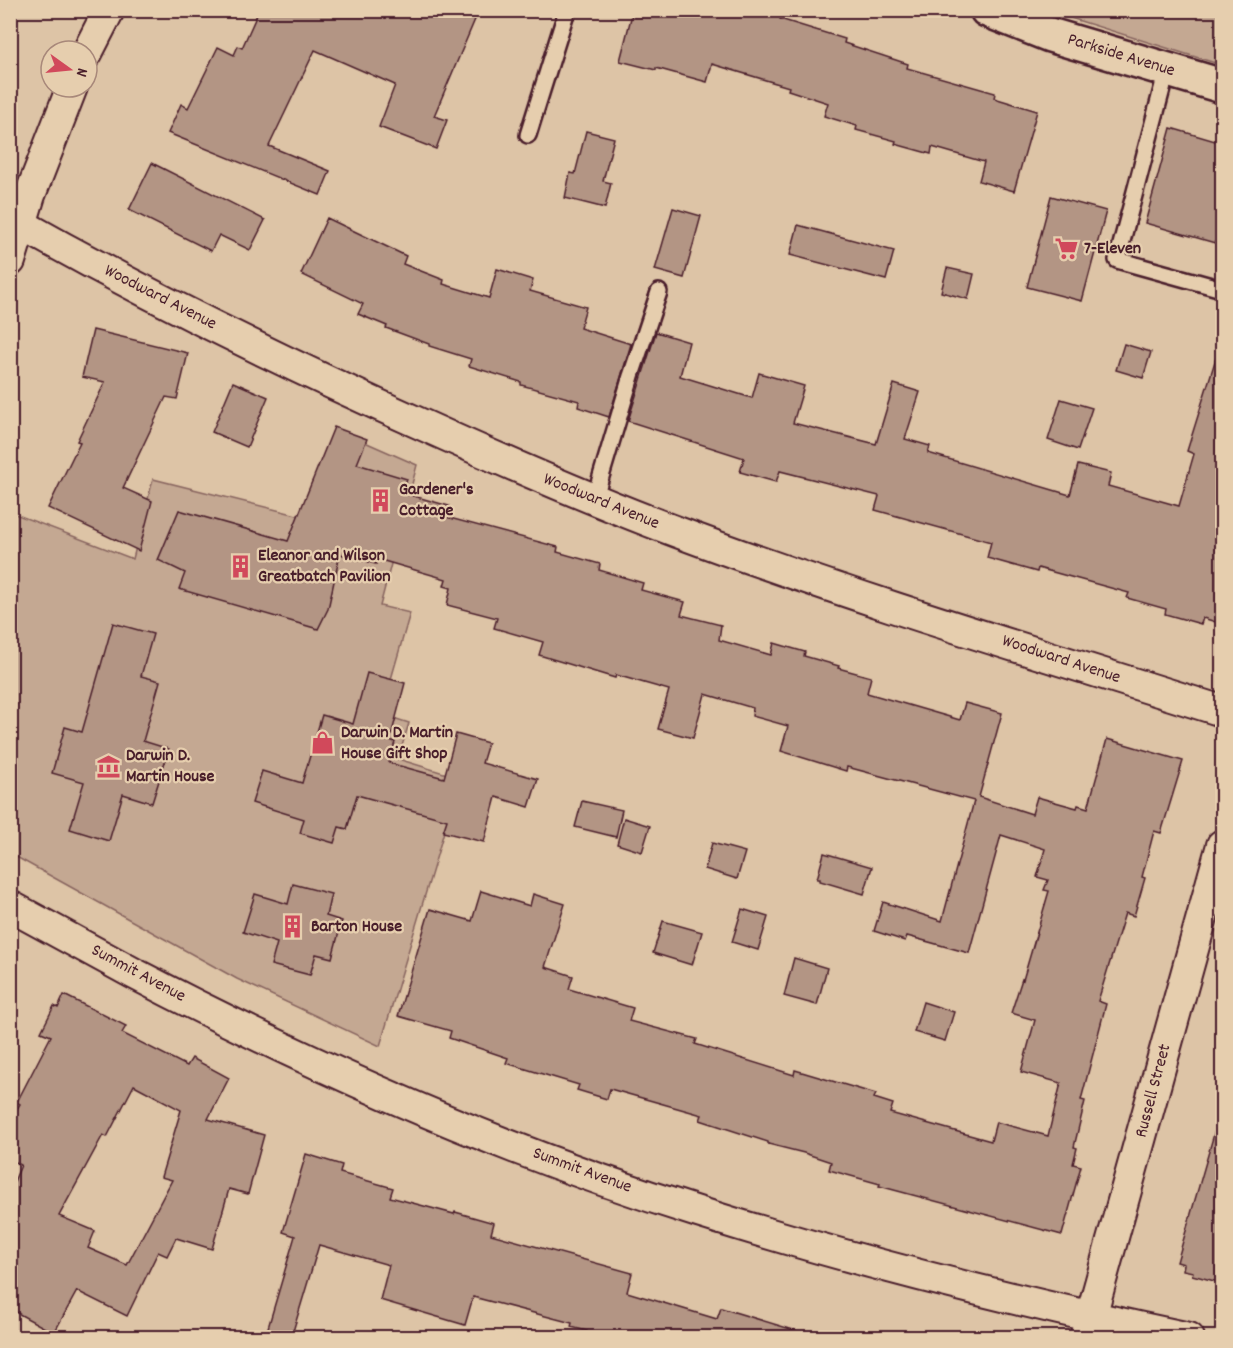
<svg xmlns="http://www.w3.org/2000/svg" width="1233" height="1348" font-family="Dekko,sans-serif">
  <rect width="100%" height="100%" fill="#ddc4a6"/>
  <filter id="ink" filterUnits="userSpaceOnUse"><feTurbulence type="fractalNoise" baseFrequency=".0167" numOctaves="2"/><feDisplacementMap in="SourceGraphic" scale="12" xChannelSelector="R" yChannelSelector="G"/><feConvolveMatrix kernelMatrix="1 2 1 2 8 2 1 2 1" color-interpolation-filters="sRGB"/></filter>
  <g filter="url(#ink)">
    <!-- green -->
    <g fill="#c4a892" stroke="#87645e" stroke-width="1.5">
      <path d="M1048,11H1222V65L1199,58Z"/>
      <path d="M358,439L417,465L380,606L410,613L381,714L409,723L398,759L460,778L380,1046L237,979L11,854L10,512L133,559L153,479L333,524Z"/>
    </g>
    <!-- building -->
    <g fill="#b39584" stroke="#4a1f2b" stroke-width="1.5" fill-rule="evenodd">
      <path d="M259,10H479L434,116L447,120L436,149L379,127L395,85L315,50L269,146L330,171L320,195L168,133L181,104L188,108L218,47L234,55L238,46L242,48Z"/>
      <path d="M633,10H782L780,19L845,39L844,43L908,64L907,68L995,93L994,98L1037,111L1014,191L979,181L984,162L932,147L931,154L895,144L896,141L856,130L857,126L824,116L828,103L788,90L789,87L712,64L707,82L656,68V70L620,61Z"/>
      <path d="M1171,128L1222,143V245L1145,223Z"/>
      <path d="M586,131L614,138L603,181L611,183L605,208L565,198L570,173L575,174Z"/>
      <path d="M152,163L265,220L250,250L219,235L211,251L129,210Z"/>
      <path d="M1051,196L1106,211L1082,301L1027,287Z"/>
      <path d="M673,208L701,216L684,278L655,270Z"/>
      <path d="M327,218L406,256L403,264L444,280L443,284L489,298L497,269L533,280L530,291L586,307L580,328L631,344L609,417L578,407L579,401L521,385V382L469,366L471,359L429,346V344L386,328L387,326L358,314L363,304L301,274Z"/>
      <path d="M798,225L894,251L886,280L790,255Z"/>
      <path d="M947,268L974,274L968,299L941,292Z"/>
      <path d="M93,330L188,353L177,399L166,397L123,488L152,501L139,551L48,508L80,442L77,441L105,382L82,377Z"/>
      <path d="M656,332L689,342L680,376L752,398L759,373L804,386L793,423L876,444L894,384L920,392L905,439L930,446L928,453L1070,495L1078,465L1111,473L1108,486L1179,506L1194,454L1187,451L1216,358H1222V624L1203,618L1201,624L1165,614L1166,609L1127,598L1129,593L1038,568L1037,572L987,558L991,542L875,510L879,496L780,471L776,482L740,472L744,458L628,421Z"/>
      <path d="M1124,344L1151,352L1143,378L1116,370Z"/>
      <path d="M233,382L268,397L247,447L212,432Z"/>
      <path d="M1061,399L1092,408L1078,450L1048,440Z"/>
      <path d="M334,427L367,439L357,464L407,479L403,493L449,506L446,517L558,547L557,552L600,564L599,570L643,583L641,590L685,602L681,615L721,625L719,640L771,655L774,643L805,652L804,656L839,666L838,668L871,677L867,693L960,720L965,703L1002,713L979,797L1032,814L1037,797L1077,808L1078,805L1088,808L1107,739L1183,761L1161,833L1154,831L1142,877L1145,878L1134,916L1125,913L1098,1001L1106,1004L1081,1100L1085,1101L1074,1147L1077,1148L1073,1164L1081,1166L1062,1235L879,1186L880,1184L829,1170L831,1162L804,1153L768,1144V1142L700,1120L702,1115L610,1089L607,1099L577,1090L579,1085L506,1063L508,1058L449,1038L451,1031L398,1016L430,909L472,921L481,891L530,906L533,894L565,904L545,967L573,976L569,989L633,1008L629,1021L697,1039L695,1044L794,1075L795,1070L876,1094L874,1098L893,1104L890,1113L991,1141L996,1122L1048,1136L1061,1083L1021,1072L1035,1020L1011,1013L1022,979L1023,980L1049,891L1044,890L1048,880L1037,877L1045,849L1001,835L969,953L907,936L905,941L874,931L883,902L942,921L974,801L847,767L846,771L781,751L788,726L752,716L753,708L705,694L693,738L658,729L669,690L616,675L615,678L539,655L543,642L494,628L497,618L447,605L451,588L444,586L446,579L377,559L376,564L340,554L328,609L318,629L179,589L185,573L158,560L179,510L288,541Z"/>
      <path d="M113,623L153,634L141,676L160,681L143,741L169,749L152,803L123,794L109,841L70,829L84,782L52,773L65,727L82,732Z"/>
      <path d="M367,673L405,683L390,740L395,742L389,763L444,778L456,734L488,743L482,763L538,779L529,807L496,797L484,842L443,832L447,820L357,795L347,829L339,827L334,843L300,833L304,819L252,803L262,771L302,783L322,715L353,724Z"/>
      <path d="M582,801L622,810L616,837L575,827Z"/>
      <path d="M624,818L650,826L642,852L617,844Z"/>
      <path d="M712,843L745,852L737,879L705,869Z"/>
      <path d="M824,853L872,867L864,894L820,881V879H817Z"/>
      <path d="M293,884L331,894L326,916L342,921L332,958L316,954L310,975L271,965L277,943L243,932L255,894L288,904Z"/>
      <path d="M742,909L768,917L758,950L732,942Z"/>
      <path d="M663,921L702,932L692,965L653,953Z"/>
      <path d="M794,958L827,968L817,1005L784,996Z"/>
      <path d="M64,995L126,1026L122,1033L187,1066L192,1058L229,1078L208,1119L264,1135L248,1194L229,1189L212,1249L176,1238L167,1256L158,1252L127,1316L77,1291L54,1333L10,1309V1191L21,1165L10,1159V1120L20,1104L17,1102L51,1036L41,1032L54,1006L58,1008ZM134,1085L181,1110L161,1177L172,1180L127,1265L88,1248L95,1231L59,1216L103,1135L107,1137Z"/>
      <path d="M923,1002L954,1012L945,1041L914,1032Z"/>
      <path d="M1216,1127L1222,1128V1283L1192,1275L1193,1272L1183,1270L1184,1264L1177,1262Z"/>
      <path d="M306,1154L342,1165L340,1173L393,1188L390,1197L454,1214L455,1212L494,1223L491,1234L632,1273L627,1292L717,1319L721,1308L797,1331L796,1338H585L587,1331L571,1327L572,1323L473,1297L465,1325L380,1300L389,1265L319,1245L291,1338H265L295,1236L283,1232Z"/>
    </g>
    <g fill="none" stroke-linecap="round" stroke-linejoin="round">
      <defs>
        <g id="service">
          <path d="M1167,70L1117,260L1222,289"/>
          <path d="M528,135L567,10"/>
          <path d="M594,500L631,376L659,292"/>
        </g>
        <g id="minor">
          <path d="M87,53L109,10"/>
          <path d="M10,218C144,294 282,362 423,425C505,462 587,498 672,530C853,598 1038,653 1222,711"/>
          <path d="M10,261L30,195L72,87"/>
          <path d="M10,906C51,928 92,951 133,973C311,1066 506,1152 698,1212C859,1263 1024,1303 1189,1338"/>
          <path d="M1085,1338L1222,845"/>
        </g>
        <path id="tertiary" d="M987,10L1050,35L1222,86"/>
      </defs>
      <!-- service casing -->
      <use href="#service" stroke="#4a1f2b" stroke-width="20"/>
      <!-- minor casing -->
      <use href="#minor" stroke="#4a1f2b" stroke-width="34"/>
      <!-- tertiary casing -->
      <use href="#tertiary" stroke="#4a1f2b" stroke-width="38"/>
      <!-- service -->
      <use href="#service" stroke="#e6ceae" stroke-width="15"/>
      <!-- minor -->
      <use href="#minor" stroke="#e6ceae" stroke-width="30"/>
      <!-- tertiary -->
      <use href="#tertiary" stroke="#e6ceae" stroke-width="33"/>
    </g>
  </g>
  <!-- icons -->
  <defs>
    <symbol id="supermarket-bare" viewBox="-9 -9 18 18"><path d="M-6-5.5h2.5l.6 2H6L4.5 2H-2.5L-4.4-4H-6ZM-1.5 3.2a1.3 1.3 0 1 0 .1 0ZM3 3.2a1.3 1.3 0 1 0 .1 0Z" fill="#d1495b" stroke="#e6ceae" stroke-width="2.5" paint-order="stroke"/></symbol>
    <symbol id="building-bare" viewBox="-9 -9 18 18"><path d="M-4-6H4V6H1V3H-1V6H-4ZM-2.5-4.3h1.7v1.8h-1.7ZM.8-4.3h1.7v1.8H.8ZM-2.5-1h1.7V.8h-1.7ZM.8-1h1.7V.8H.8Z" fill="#d1495b" stroke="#e6ceae" stroke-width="2.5" paint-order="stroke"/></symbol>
    <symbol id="shop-bare" viewBox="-9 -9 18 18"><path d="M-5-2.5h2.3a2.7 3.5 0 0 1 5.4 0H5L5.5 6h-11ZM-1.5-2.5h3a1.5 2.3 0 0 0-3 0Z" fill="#d1495b" stroke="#e6ceae" stroke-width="2.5" paint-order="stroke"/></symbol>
    <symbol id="museum-bare" viewBox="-9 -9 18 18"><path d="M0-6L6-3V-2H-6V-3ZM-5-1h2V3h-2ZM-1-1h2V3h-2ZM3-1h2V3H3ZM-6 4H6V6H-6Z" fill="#d1495b" stroke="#e6ceae" stroke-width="2.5" paint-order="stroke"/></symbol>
  </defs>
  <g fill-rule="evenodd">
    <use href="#supermarket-bare" x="1050" y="232" width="33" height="33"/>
    <use href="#building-bare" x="364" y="484" width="33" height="33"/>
    <use href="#building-bare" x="224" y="550" width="33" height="33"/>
    <use href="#shop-bare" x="306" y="726" width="33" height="33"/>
    <use href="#museum-bare" x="92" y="750" width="33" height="33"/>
    <use href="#building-bare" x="276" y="910" width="33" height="33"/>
  </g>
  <g text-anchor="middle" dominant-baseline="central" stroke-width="4.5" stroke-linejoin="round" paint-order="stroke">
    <!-- street labels -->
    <g font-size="18" fill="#4a1f2b" stroke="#e6ceae">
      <text transform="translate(1121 56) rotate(17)">Parkside Avenue</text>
      <text transform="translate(160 298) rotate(27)">Woodward Avenue</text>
      <text transform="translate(601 502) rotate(22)">Woodward Avenue</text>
      <text transform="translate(1061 660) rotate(18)">Woodward Avenue</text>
      <text transform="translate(138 974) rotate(28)">Summit Avenue</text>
      <text transform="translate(1154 1091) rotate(-75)">Russell Street</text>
      <text transform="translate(582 1171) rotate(20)">Summit Avenue</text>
    </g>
    <!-- poi labels -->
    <g font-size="18" font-weight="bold" fill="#4a1f2b" stroke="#e6ceae" text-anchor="start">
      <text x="1084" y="249">7-Eleven</text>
      <text x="399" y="490">Gardener's<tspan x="399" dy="21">Cottage</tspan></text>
      <text x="258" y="556">Eleanor and Wilson<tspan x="258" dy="21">Greatbatch Pavilion</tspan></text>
      <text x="341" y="733">Darwin D. Martin<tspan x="341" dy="21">House Gift Shop</tspan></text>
      <text x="126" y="756">Darwin D.<tspan x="126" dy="21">Martin House</tspan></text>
      <text x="311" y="927">Barton House</text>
    </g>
  </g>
  <!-- margin -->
  <rect width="1233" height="1348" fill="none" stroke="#e6ceae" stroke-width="36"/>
  <rect x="18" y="18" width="1197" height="1312" fill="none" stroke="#4a1f2b" stroke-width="2" filter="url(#ink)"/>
  <!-- north arrow -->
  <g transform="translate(69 69) rotate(105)"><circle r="28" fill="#e6ceae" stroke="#a8887a" stroke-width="1.5"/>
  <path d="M0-4.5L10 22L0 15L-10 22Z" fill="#d1495b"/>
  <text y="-9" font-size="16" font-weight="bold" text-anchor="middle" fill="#4a1f2b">N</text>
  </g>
</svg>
